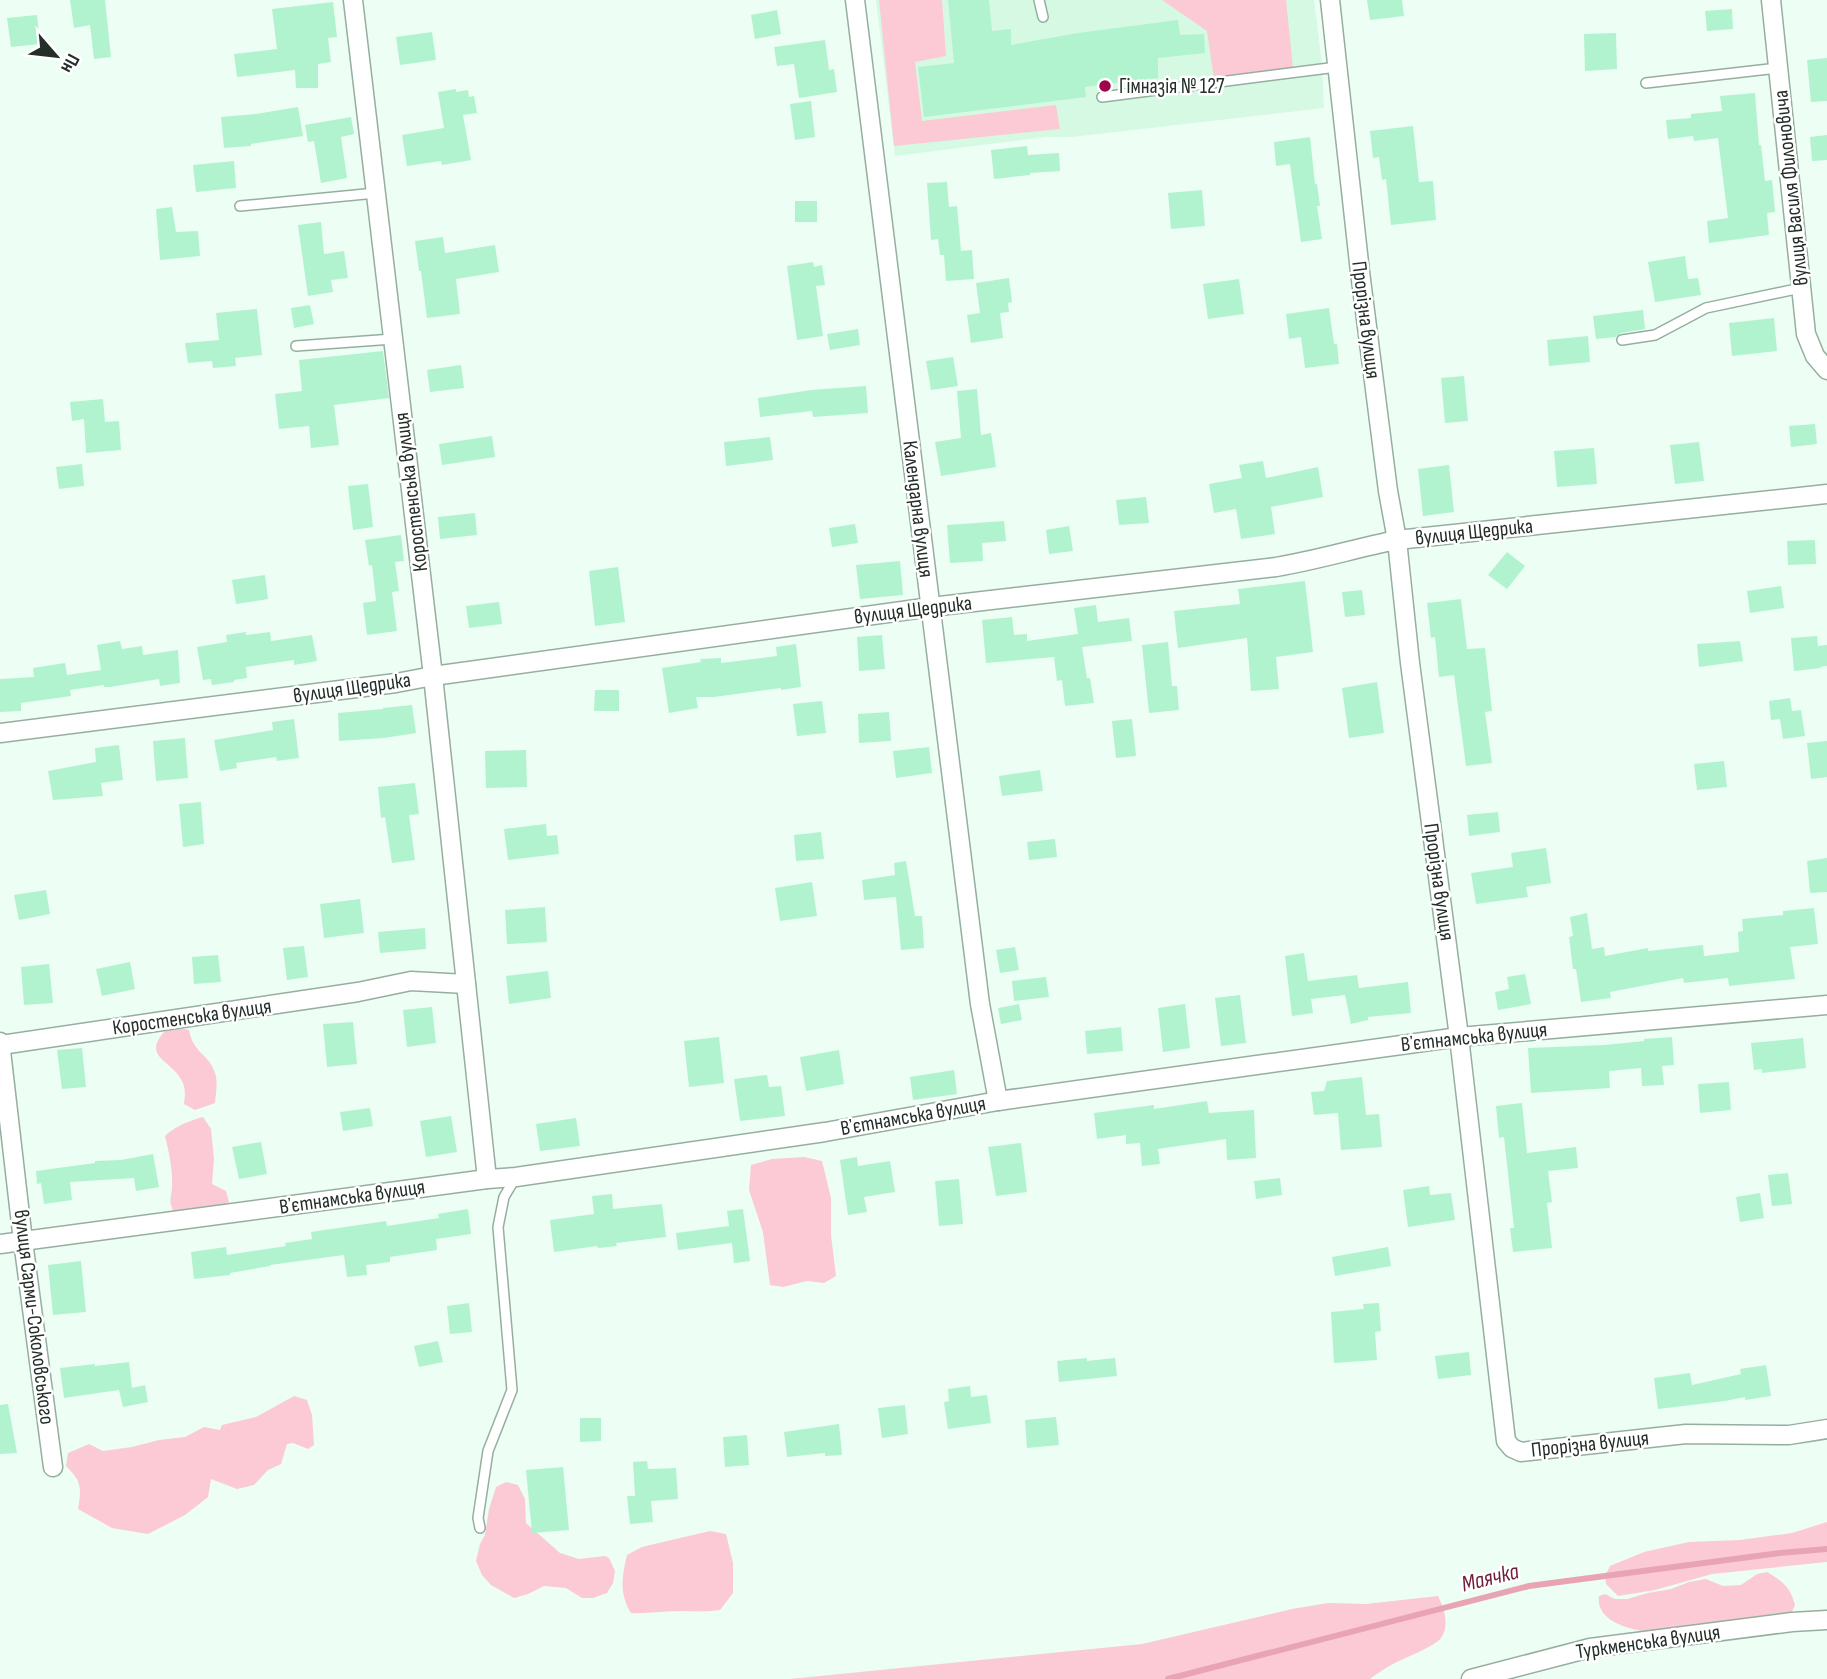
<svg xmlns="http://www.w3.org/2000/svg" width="1827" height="1679" font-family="'Sofia Sans Condensed',sans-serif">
  <rect width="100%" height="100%" fill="#edfef4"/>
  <!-- built -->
  <path fill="#d6f9e4" d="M876,0H1314L1322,64L1324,108L1072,137H1045L895,156Z"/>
  <!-- green -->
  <g fill="#fbcad4">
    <path d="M879,0H942L946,56L915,62L922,121L1056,105L1060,129L894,146Z"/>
    <path d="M1162,0H1286L1293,68L1214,79L1207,31Z"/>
    <path d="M170,1026L189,1030C193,1052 206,1053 213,1068C219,1079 216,1091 215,1103L195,1110L184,1104C185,1096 186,1089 182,1081C172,1059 137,1057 170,1026Z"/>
    <path d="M203,1117L211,1129L214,1159L212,1184L226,1191L229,1202L217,1209L202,1208L185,1217L175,1214C168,1201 171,1201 172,1187C173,1171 169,1152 165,1136C175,1126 189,1121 203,1117Z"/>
    <path d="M804,1157L822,1161L831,1198V1235L836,1276L824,1283L807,1281L783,1287L770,1285L763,1232L749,1190L751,1165L772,1159Z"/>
    <path d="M294,1396L307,1400L312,1415L314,1445L308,1449L293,1443L287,1444L281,1464L268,1470L254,1485L237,1489L211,1479L208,1497L185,1515L148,1534L112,1528L78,1509C82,1487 81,1481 66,1466L68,1453L89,1444L103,1451L132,1447L159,1440L185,1437L204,1427L220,1430L222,1425L256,1417Z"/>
    <path d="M506,1482L518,1485L525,1499L526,1523L560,1553L579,1559L605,1556L609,1558L615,1571L613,1583L607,1593L593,1598H582L566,1588L544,1586L528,1594L514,1598L491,1585L482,1575L476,1561L480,1544L485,1535L489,1509L496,1487Z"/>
    <path d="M1827,1522V1562L1712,1574L1655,1590L1618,1596L1606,1584L1605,1576L1610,1566L1644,1552L1689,1542L1740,1540L1792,1533Z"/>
    <path d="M710,1531L726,1534L733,1563V1593L720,1610C707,1612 694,1611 681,1611C664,1611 648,1614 631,1613C619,1593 622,1577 627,1555L642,1547Z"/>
    <path d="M1767,1572C1784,1582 1790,1587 1795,1605L1791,1614L1660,1633C1639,1632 1595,1625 1599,1596L1605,1594L1615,1599H1627L1648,1593L1671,1589L1689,1582L1706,1579L1723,1586L1741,1585L1757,1574Z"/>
    <path d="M1438,1596C1444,1608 1450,1625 1441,1638C1434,1647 1404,1658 1393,1664C1385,1668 1377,1674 1370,1679H790L1142,1644L1292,1609L1328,1603L1366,1604Z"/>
  </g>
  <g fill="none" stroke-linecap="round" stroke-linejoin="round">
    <!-- stream -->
    <path stroke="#e9a4b4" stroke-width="6" d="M1168,1679L1529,1586L1780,1553L1827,1549"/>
  </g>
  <!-- building -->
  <g fill="#b1f3ce">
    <path d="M70,0H105L111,57L94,59L90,25L74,28Z"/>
    <path d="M948,0H989L992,31L1011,29V45L1078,33L1178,20L1180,35L1204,34L1205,53L1158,58V78L1085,87L1086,97L924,117L918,67L954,63Z"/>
    <path d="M1367,0H1402L1404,16L1370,20Z"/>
    <path d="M333,2L337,37L328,38L331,62L318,64V88H296L295,70L237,77L234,54L277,49L272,9Z"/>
    <path d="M1732,9L1733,29L1707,31L1705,11Z"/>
    <path d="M777,10L781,34L755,39L751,15Z"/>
    <path d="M37,15L40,44L11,47L7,18Z"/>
    <path d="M432,32L436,60L400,65L396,37Z"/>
    <path d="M1616,33L1617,69L1585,71L1584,34Z"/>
    <path d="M825,40L829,70L834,69L837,92L799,98L794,64L777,66L774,47Z"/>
    <path d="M1827,58V101L1811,102L1807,60Z"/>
    <path d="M456,89V92L468,90L469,97L474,96L477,113L463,115L471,160L442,165L441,161L407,166L402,135L444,128L438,92Z"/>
    <path d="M1755,93L1759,145H1761L1765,181L1772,180L1775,212L1767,213L1769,235L1709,243L1707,221L1728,218L1718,138L1694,141L1693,136L1668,139L1666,120L1691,118V114L1722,111L1720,96Z"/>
    <path d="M811,101L815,137L795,140L790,104Z"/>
    <path d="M298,107L303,136L251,144V146L224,148L221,117L256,114Z"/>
    <path d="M351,117L354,134L341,137L347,178L321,183L314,141L308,142L305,125Z"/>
    <path d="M1413,126L1419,182L1433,181L1436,220L1391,225L1386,179L1382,180L1379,157L1373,158L1370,131Z"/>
    <path d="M1827,135V160L1812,161L1810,137Z"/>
    <path d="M1310,137L1315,184H1317L1320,206H1317L1322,239L1301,242L1290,164L1276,166L1274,142Z"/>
    <path d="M1027,146L1028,155L1059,153L1060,171L1030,173V175L994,179L991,150Z"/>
    <path d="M234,161L236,188L196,192L193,165Z"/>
    <path d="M947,182L949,207L957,206L961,251L972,250L974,279L946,281L944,255H940L938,239L931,240L927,183Z"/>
    <path d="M1202,190L1205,226L1171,229L1168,193Z"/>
    <rect x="795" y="201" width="22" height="21"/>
    <path d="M172,207L176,232L198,231L200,256L160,260L156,209Z"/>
    <path d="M321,222L324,254L344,251L348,278L331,280L333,292L308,296L298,225Z"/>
    <path d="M443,237L445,253L495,245L499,272L456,279L460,314L427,318L421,271H419L415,241Z"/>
    <path d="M1685,256L1688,279L1698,278L1701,295L1655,302L1648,262Z"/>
    <path d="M813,262L814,267L822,265L825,285L816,286L823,336L797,340L787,266Z"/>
    <path d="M1009,278L1012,302L1008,303L1009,312L1000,313L1003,338L971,343L967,315L980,313L976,283Z"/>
    <path d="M1239,279L1244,314L1208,319L1203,284Z"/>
    <path d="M310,305L314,324L294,328L291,308Z"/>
    <path d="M1329,308L1334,344H1337L1339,364L1305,368L1301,337L1289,339L1286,314Z"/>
    <path d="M257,309L262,355L235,358L236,366L213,368L212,361L188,363L185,343L219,340L216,313Z"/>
    <path d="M1643,310L1645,329L1621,333L1616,337L1596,339L1593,316Z"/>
    <path d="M1774,318L1777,351L1732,356L1729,323Z"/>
    <path d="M858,329L860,345L830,350L827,334Z"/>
    <path d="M1588,336L1590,362L1549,366L1547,340Z"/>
    <path d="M383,351L389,398L334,405L339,445L311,448L309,426L279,429L275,394L302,391L299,360Z"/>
    <path d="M953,357L958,386L931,390L926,361Z"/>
    <path d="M461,365L464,388L430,392L427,370Z"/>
    <path d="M1464,376L1468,421L1445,423L1441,378Z"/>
    <path d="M866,386L868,413L813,417L812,411L760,417L758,398L811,390Z"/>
    <path d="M977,389L981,435L991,433L996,467L941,476L935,442L961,438L957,391Z"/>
    <path d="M103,399L105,422L119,421L121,450L86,453L84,419L72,421L70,402Z"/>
    <path d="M1815,424L1817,444L1791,447L1789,426Z"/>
    <path d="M492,436L495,457L442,465L439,444Z"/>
    <path d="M770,437L773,460L726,466L724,442Z"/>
    <path d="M1699,442L1704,481L1675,484L1670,445Z"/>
    <path d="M1594,448L1597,484L1557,487L1554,451Z"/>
    <path d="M1263,461L1266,478L1318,467L1323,497L1271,507L1275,534L1241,539L1236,509L1214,513L1209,484L1242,478L1239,465Z"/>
    <path d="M82,464L84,486L59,489L56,467Z"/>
    <path d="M1449,465L1454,512L1423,516L1418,469Z"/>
    <path d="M368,484L373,527L353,530L348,486Z"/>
    <path d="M1146,497L1149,523L1119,525L1116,500Z"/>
    <path d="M475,513L477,535L440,539L438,517Z"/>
    <path d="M1004,521L1006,541L982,543L983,561L950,563L947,525Z"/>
    <path d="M855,524L858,543L832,547L829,528Z"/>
    <path d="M1069,526L1073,551L1049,554L1046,530Z"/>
    <path d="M401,535L404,561L395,562L399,591L392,592L397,631L367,635L363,603L376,601L372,565L369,566L365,540Z"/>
    <path d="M1815,540L1816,564L1788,565L1787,541Z"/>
    <path d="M1507,552L1525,566L1507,589L1488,575Z"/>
    <path d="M900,561L903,595L860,599L856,565Z"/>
    <path d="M618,567L625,622L595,626L589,571Z"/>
    <path d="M265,575L268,599L236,604L232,580Z"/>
    <path d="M1305,581L1313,652L1276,657L1279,689L1251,691L1247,638L1178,648L1174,611L1240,604L1238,589Z"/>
    <path d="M1781,586L1784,608L1750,613L1747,591Z"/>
    <path d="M1362,590L1365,615L1345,617L1342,592Z"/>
    <path d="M1461,599L1467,649L1485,648L1492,711L1485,712L1492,763L1466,766L1454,675L1439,677L1435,637L1431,638L1427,603Z"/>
    <path d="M499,602L502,624L469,628L466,606Z"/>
    <path d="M1096,605L1098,622L1129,618L1132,641L1082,647L1087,678H1090L1094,703L1065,706L1062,680L1057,681L1054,657L986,663L982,620L1012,617L1014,635L1027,634V641L1078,634L1074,608Z"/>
    <path d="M246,632V635L270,632L271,641L312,635L317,661L294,665V660L246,667L247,678L234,680V682L212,685L211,679L203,680L197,647L227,642L226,635Z"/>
    <path d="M882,635L885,669L859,671L857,637Z"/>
    <path d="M1817,636L1818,646L1827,645V666L1820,667L1821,668L1794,671L1791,638Z"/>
    <path d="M120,641L122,649L142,646L143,655L178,650L180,683L160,686L159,679L110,687H104V685L70,690L71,696L21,703V711L0,712V679L34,677L33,668L65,663L67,675L101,670L97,645Z"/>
    <path d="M1740,641L1743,661L1699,667L1697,644Z"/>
    <path d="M1168,642L1172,686H1177L1179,710L1149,713L1142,645Z"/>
    <path d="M796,644L801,687L781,690V688L714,697H696L698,708L669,713L662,668L701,662L700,659L721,658V663L777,656L776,647Z"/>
    <path d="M1377,682L1384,733L1349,738L1342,688Z"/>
    <path d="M595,690H619V711H594Z"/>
    <path d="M1790,698L1792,711L1801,710L1805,736L1783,739L1780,719L1771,720L1769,701Z"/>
    <path d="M822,701L826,733L797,736L793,704Z"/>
    <path d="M412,705L416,733L384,738L339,741L338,713L383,709V708Z"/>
    <path d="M889,712L891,741L859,743L858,714Z"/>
    <path d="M294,719L299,758L277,761L276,757L236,763L237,768L220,771L214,740L273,730L272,722Z"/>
    <path d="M1132,719L1136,756L1116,758L1112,721Z"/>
    <path d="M185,738L188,778L156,781L153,741Z"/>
    <path d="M1827,741V777L1811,779L1807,743Z"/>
    <path d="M119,745L123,780L101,783L103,796L53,800L48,771L96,762L95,748Z"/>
    <path d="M929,747L932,773L896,778L893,751Z"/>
    <path d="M526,750L527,787L486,788L485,751Z"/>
    <path d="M1724,761L1727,787L1697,790L1694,764Z"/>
    <path d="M1040,770L1043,791L1002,796L999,776Z"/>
    <path d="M415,783L419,814L409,815L415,860L392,863L385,817L381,818L378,787Z"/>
    <path d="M201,802L204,844L183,847L179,804Z"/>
    <path d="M1498,812L1500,832L1469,836L1467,815Z"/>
    <path d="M546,824L547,836L557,835L559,854L508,860L504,829Z"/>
    <path d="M821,832L824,859L796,861L794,835Z"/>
    <path d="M1055,839L1057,857L1029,860L1027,842Z"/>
    <path d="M1546,848L1551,883L1526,887L1528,897L1476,904L1471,873L1513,867L1511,853Z"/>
    <path d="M1827,858V892L1810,893L1807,861Z"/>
    <path d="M906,861L915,916H922L924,948L901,950L896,897L864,900L862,880L895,875L894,863Z"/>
    <path d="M812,882L817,916L780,921L775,888Z"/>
    <path d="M46,890L50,914L19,920L14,895Z"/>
    <path d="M360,899L364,933L324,938L320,904Z"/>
    <path d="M545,907L547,942L507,944L505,910Z"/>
    <path d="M1814,908L1818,944L1790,947L1795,979L1729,986L1728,978L1684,983L1683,978L1610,992L1611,998L1581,1002L1576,969H1573L1569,937L1573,936L1570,917L1587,913L1592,949L1604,947L1605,956L1648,948V951L1703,945L1704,956L1739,952L1738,932L1743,931L1742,919L1783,915V911Z"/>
    <path d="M425,928L426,949L380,953L378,932Z"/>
    <path d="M304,946L308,977L287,980L283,948Z"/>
    <path d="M1015,947L1019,970L1000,973L996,950Z"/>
    <path d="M1304,953L1308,981L1357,975L1359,988L1408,982L1411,1013L1368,1017V1020L1351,1024L1345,995L1311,999L1313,1013L1292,1016L1285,956Z"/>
    <path d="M218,955L221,982L194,984L192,957Z"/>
    <path d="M130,962L135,989L102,996L96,969Z"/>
    <path d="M49,964L53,1003L24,1005L21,967Z"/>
    <path d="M548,971L551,998L509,1004L506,976Z"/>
    <path d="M1525,974L1531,1004L1498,1010L1495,992L1509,989L1507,977Z"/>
    <path d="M1046,977L1049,997L1014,1001L1012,981Z"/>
    <path d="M1240,995L1246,1043L1221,1046L1215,998Z"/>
    <path d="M1019,1004L1022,1020L1001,1024L998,1008Z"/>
    <path d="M1185,1004L1190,1048L1163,1052L1158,1008Z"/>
    <path d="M432,1007L436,1043L407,1047L403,1010Z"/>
    <path d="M353,1022L357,1064L327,1067L323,1024Z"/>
    <path d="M1121,1027L1123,1051L1087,1054L1085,1031Z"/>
    <path d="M719,1037L724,1083L689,1087L684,1041Z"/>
    <path d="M1672,1037L1674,1065L1662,1066L1664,1085L1642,1086L1641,1068L1609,1071L1610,1088L1531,1093L1528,1048L1605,1045L1644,1041V1039Z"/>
    <path d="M1803,1038L1806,1068L1762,1073V1069L1754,1070L1751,1043Z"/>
    <path d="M82,1048L86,1087L62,1089L57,1050Z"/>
    <path d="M839,1050L844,1084L806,1091L800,1057Z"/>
    <path d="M954,1070L957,1094L913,1100L910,1077Z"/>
    <path d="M767,1075L769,1087L781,1086L785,1116L740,1121L734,1079Z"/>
    <path d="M1362,1077L1366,1115L1379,1114L1382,1147L1341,1150L1338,1113L1314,1115L1311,1092L1324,1091L1327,1081Z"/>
    <path d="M1729,1082L1731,1110L1700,1113L1698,1084Z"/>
    <path d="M1207,1101L1209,1113L1254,1110L1256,1158L1227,1160L1226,1139L1158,1149L1160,1164L1142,1166L1140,1143L1126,1144V1135L1097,1139L1094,1113L1154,1105V1109Z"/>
    <path d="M1522,1103L1527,1153L1576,1147L1578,1168L1548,1171L1552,1202L1547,1203L1552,1248L1513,1252L1510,1228H1514L1504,1137L1499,1138L1496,1106Z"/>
    <path d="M370,1108L373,1126L343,1131L340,1112Z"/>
    <path d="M451,1116L457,1152L426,1157L420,1121Z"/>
    <path d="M576,1118L580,1146L540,1151L536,1124Z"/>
    <path d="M261,1142L267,1174L239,1179L232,1147Z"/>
    <path d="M1021,1143L1027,1192L996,1196L988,1147Z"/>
    <path d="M153,1154L159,1187L136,1191L134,1178L70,1182L72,1200L44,1204L41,1183L37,1184L36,1171L95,1163V1161L121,1160Z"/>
    <path d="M857,1157L858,1166L890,1161L895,1192L864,1197L867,1212L848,1215L840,1160Z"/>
    <path d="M1788,1173L1792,1204L1772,1206L1768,1175Z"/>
    <path d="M1280,1178L1282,1195L1256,1199L1254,1181Z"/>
    <path d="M959,1179L963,1224L939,1226L935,1181Z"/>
    <path d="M1429,1186L1430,1195L1451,1193L1455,1220L1408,1227L1403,1190Z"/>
    <path d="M1760,1193L1764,1218L1740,1222L1736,1197Z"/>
    <path d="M612,1194L613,1209L662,1204L666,1237L616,1243L617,1246L598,1248L597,1246L554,1252L550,1220L594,1214L592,1196Z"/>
    <path d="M468,1209L471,1234L436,1239L437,1250L390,1257V1262L366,1265L367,1275L347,1277L344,1255L270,1265V1266L230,1273V1275L194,1279L191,1252L226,1247L227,1255L286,1246L285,1243L312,1239L311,1232L386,1221L387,1226L439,1218L438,1214Z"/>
    <path d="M743,1209L750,1261L734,1263L732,1243L678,1250L676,1233L729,1226L727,1211Z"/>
    <path d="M1388,1247L1391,1266L1335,1276L1332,1257Z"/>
    <path d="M81,1261L86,1312L53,1315L48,1265Z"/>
    <path d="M469,1303L472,1332L450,1334L447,1306Z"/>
    <path d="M1379,1303L1381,1331L1375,1332L1377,1360L1334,1363L1331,1312L1364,1309L1363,1304Z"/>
    <path d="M438,1341L443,1362L419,1367L414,1346Z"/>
    <path d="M1469,1352L1471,1375L1438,1379L1435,1356Z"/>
    <path d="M1087,1358V1361L1115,1358L1117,1376L1059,1382L1057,1361Z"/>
    <path d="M129,1362L132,1388L145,1385L148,1402L123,1407L119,1390L64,1398L60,1368L95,1364V1366Z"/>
    <path d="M1766,1365L1771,1396L1745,1400V1397L1725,1401L1658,1409L1654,1378L1690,1373L1692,1385L1741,1374L1740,1369Z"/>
    <path d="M970,1386L971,1397L987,1395L991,1423L948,1429L944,1402L949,1401L948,1389Z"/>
    <path d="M8,1404L17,1453L0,1454V1405Z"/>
    <path d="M905,1405L908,1434L882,1438L878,1408Z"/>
    <path d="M1056,1417L1059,1445L1027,1448L1025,1420Z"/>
    <path d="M580,1418H601V1441L580,1442Z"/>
    <path d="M839,1424L842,1455L825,1456V1453L787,1457L784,1432Z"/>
    <path d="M747,1435L749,1465L725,1467L723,1437Z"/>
    <path d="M647,1461L648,1469L676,1468L678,1499L651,1501L653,1522L630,1524L627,1496H635L633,1462Z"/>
    <path d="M563,1467L569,1530L532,1533L526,1470Z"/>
  </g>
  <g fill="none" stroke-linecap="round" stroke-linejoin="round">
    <defs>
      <g id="lane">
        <path d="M1039,0L1043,17"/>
        <path d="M1646,83L1778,68"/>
        <path d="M1102,97L1337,67"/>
        <path d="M240,206L376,193"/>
        <path d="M1622,340L1655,335L1706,308L1801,288"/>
        <path d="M296,346L393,339"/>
        <path d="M480,1528L478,1518L488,1451L512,1390L498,1227L504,1197L516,1177"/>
      </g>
      <g id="street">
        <path d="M353,0L433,676L487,1179"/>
        <path d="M855,0L980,1004L998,1101"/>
        <path d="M1330,0L1360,272L1388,491L1397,540L1410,663L1459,1037L1506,1441L1512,1448L1521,1452L1686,1434L1789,1435L1827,1429"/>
        <path d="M1771,0L1806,334L1815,356L1827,370"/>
        <path d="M0,733L396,683L433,676L931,607L1276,567C1318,560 1356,548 1397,540L1827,494"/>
        <path d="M0,1042L23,1241L53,1467"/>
        <path d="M1,1045L358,992L411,981L466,984"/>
        <path d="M0,1244L487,1179L516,1177L825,1132L998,1101L1459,1037L1827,1005"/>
        <path d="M1471,1679L1590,1648L1792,1622L1827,1620"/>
      </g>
    </defs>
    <!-- lane casing -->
    <use href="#lane" stroke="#95af9f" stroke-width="12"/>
    <!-- street casing -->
    <use href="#street" stroke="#95af9f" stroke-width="21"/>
    <!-- lane -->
    <use href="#lane" stroke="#fff" stroke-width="9"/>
    <!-- street -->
    <use href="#street" stroke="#fff" stroke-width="18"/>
  </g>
  <!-- markers -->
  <circle fill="#9e044b" stroke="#fff" stroke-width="2.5" cx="1105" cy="86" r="7"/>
  <g text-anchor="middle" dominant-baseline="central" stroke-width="5" stroke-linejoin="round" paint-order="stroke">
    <!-- poi labels -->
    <g font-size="21" fill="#252f29" stroke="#fff" text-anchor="start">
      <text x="1119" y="86">Гімназія № 127</text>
    </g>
    <!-- street labels -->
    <g font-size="21" fill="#252f29" stroke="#fff">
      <text transform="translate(1791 188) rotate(-96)">вулиця Василя Филоновича</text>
      <text transform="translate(1366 320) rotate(83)">Прорізна вулиця</text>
      <text transform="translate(411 492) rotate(-97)">Коростенська вулиця</text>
      <text transform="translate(918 509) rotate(83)">Календарна вулиця</text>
      <text transform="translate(1474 532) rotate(-6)">вулиця Щедрика</text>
      <text transform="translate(913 610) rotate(-7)">вулиця Щедрика</text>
      <text transform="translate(352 688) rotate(-8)">вулиця Щедрика</text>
      <text transform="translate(1439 882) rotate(82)">Прорізна вулиця</text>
      <text transform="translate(192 1017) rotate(-8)">Коростенська вулиця</text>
      <text transform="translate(1474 1037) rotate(-6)">Вʼєтнамська вулиця</text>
      <text transform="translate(913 1116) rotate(-10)">Вʼєтнамська вулиця</text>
      <text transform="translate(352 1197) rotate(-8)">Вʼєтнамська вулиця</text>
      <text transform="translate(34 1317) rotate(83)">вулиця Сарми-Соколовського</text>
      <text transform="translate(1590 1444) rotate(-6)">Прорізна вулиця</text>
      <text transform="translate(1648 1642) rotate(-8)">Туркменська вулиця</text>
    </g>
    <!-- water labels -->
    <g font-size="23" font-style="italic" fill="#6e1f3a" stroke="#fff">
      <text transform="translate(1490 1578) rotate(-14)">Маячка</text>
    </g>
  </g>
  <!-- north arrow -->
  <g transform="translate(56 56) rotate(118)" stroke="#ffffff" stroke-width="5" paint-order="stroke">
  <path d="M0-5L12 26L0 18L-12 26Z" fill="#252f29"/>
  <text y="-10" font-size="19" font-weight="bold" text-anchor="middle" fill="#252f29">Пн</text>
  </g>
</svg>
